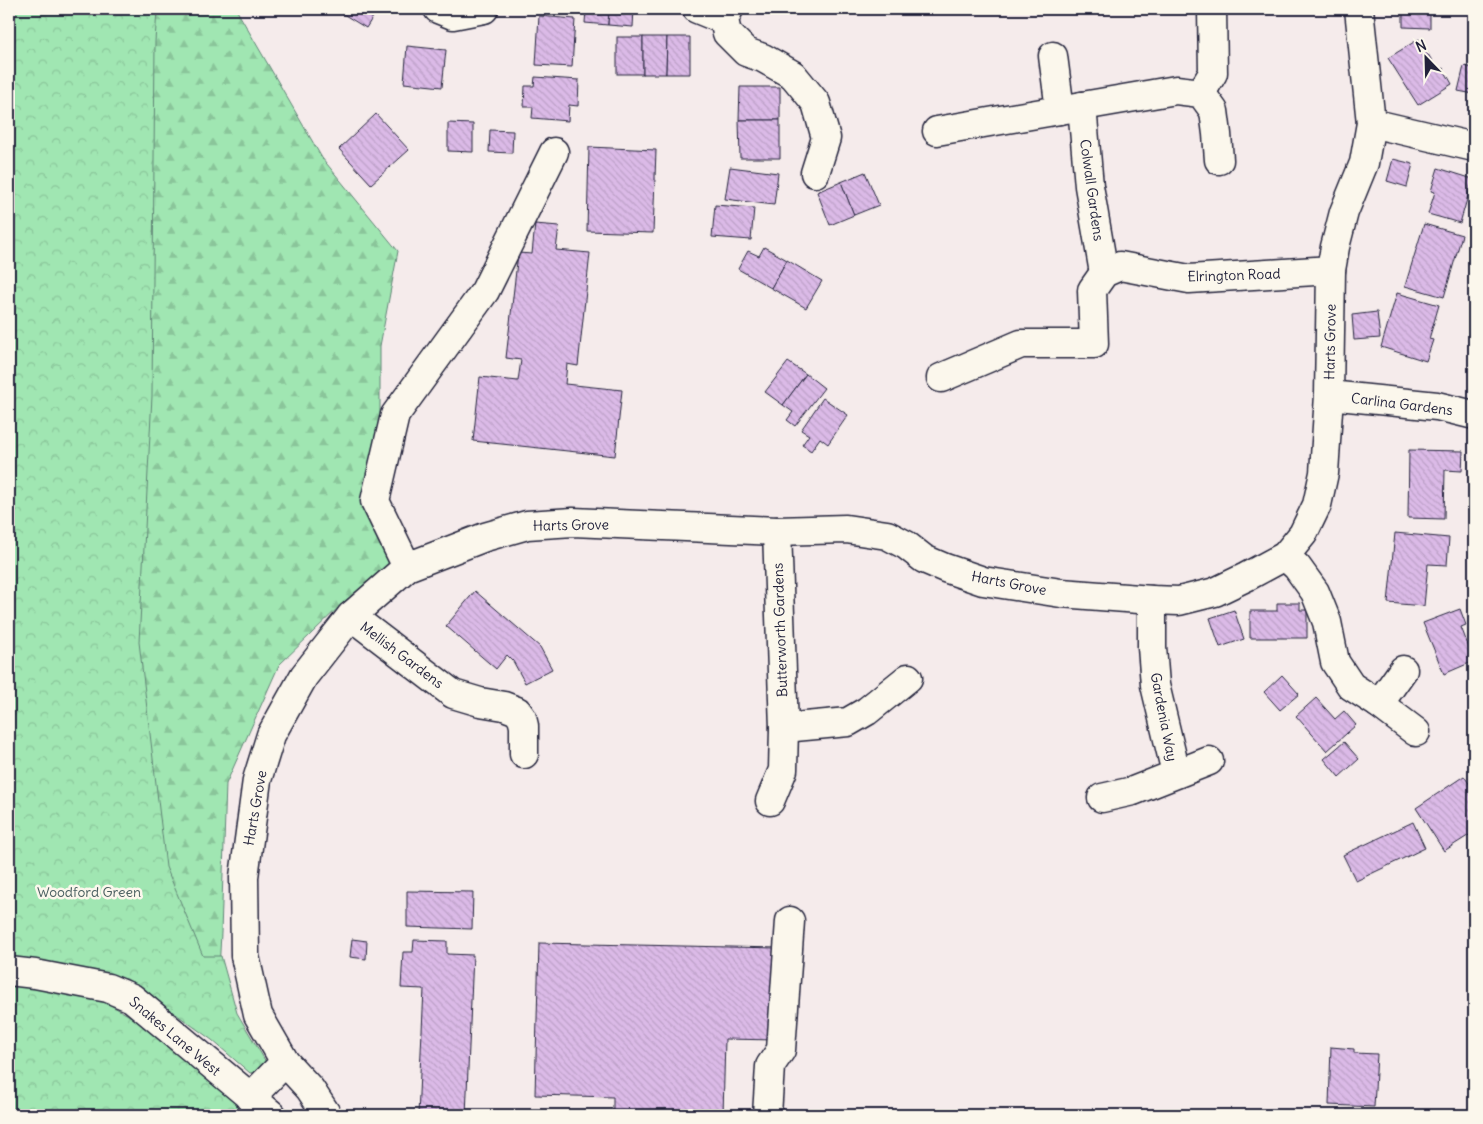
<svg xmlns="http://www.w3.org/2000/svg" width="1483" height="1124" font-family="Delius,sans-serif">
  <defs>
    <pattern id="forest-firs" width="22" height="20" patternUnits="userSpaceOnUse" patternTransform="scale(1.25)"><rect width="22" height="20" fill="#a0e6b2"/><path d="M5 1l3.5 6h-7zM16 11l3.5 6h-7z" fill="#8ac59a"/></pattern>
    <pattern id="park-crowns" width="20" height="18" patternUnits="userSpaceOnUse" patternTransform="scale(1.25)"><rect width="20" height="18" fill="#a0e6b2"/><path d="M2 6a3 3 0 1 1 6 0M12 15a3 3 0 1 1 6 0" fill="none" stroke="#8ac59a"/></pattern>
    <pattern id="building-back-hatch" width="6" height="6" patternUnits="userSpaceOnUse" patternTransform="scale(1.25)"><rect width="6" height="6" fill="#dbbae7"/><path d="M-1 5l2 2M0 0l6 6M5-1l2 2" fill="none" stroke="#bca0c7"/></pattern>
  </defs>
  <rect width="100%" height="100%" fill="#f5ebeb"/>
  <filter id="ink" filterUnits="userSpaceOnUse"><feTurbulence type="fractalNoise" baseFrequency=".02" numOctaves="2"/><feDisplacementMap in="SourceGraphic" scale="10" xChannelSelector="R" yChannelSelector="G"/><feConvolveMatrix kernelMatrix="1 2 1 2 8 2 1 2 1" color-interpolation-filters="sRGB"/></filter>
  <g filter="url(#ink)">
    <!-- forest -->
    <path fill="url(#forest-firs)" stroke="#618476" d="M91,9H236L322,158L398,251L380,346V462L399,561L344,602L279,665L226,784L221,933L217,1008L139,967Z"/>
    <!-- park -->
    <g fill="url(#park-crowns)" stroke="#618476">
      <path d="M9,9H157L155,42L152,396L139,642L166,867L203,956H221L237,1013L266,1062L259,1071L250,1073L212,1040L127,979L9,960Z"/>
      <path d="M9,984L77,993L107,1003L135,1019L168,1042L251,1115H9Z"/>
    </g>
    <!-- building -->
    <g fill="url(#building-back-hatch)" stroke="#22223b">
      <path d="M335,9H378L366,28Z"/>
      <path d="M586,9H609L608,25L585,23Z"/>
      <path d="M609,9H634L633,27L608,25Z"/>
      <path d="M1403,9H1430V28L1403,27Z"/>
      <path d="M539,16L575,19L572,67L536,65Z"/>
      <rect x="617" y="37" width="26" height="37"/>
      <path d="M643,37H667L666,74H643Z"/>
      <path d="M667,37H690V74H666Z"/>
      <path d="M1419,39L1438,71L1443,68L1452,84L1418,105L1388,58Z"/>
      <path d="M407,46L446,50L442,87L404,83Z"/>
      <path d="M1464,66L1474,68V94L1458,91Z"/>
      <path d="M535,77L579,80L578,106L569,105L568,121L532,118L533,107H524L525,86H534Z"/>
      <path d="M740,87H780V120H739Z"/>
      <path d="M376,114L409,150L371,184L339,149Z"/>
      <path d="M739,120H780V158H740Z"/>
      <path d="M448,123L473,124V152L448,151Z"/>
      <path d="M490,130L513,131L512,153L489,152Z"/>
      <path d="M589,147L656,150L653,233L587,231Z"/>
      <path d="M1393,159L1413,164L1407,187L1387,181Z"/>
      <path d="M730,167L778,173L774,205L725,199Z"/>
      <path d="M1438,168L1473,179L1460,223L1428,214L1435,192L1431,191Z"/>
      <path d="M865,172L879,205L854,215L841,182Z"/>
      <path d="M841,182L854,215L830,225L817,192Z"/>
      <path d="M715,205L754,208L751,240L712,237Z"/>
      <path d="M535,224L559,226L556,250L590,253L578,366L567,364L565,384L622,390L615,456L473,441L480,377L518,381L521,360L506,358L518,253L532,254Z"/>
      <path d="M1424,224L1462,235L1444,297L1405,286Z"/>
      <path d="M764,247L787,260L771,288L738,269L748,251L759,256Z"/>
      <path d="M787,260L822,281L806,308L771,288Z"/>
      <path d="M1397,293L1439,305L1429,339L1433,340L1426,361L1381,347Z"/>
      <path d="M1377,312L1380,338L1354,340L1352,315Z"/>
      <path d="M788,362L806,374L783,405L765,392Z"/>
      <path d="M806,374L824,388L795,426L787,420L793,412L783,405Z"/>
      <path d="M823,398L848,415L828,444L820,438L811,451L802,445L809,435L801,430Z"/>
      <path d="M1409,450L1463,451L1462,471L1445,470L1444,519L1408,518Z"/>
      <path d="M1395,533L1449,538L1447,565L1428,564L1424,606L1388,603Z"/>
      <path d="M475,591L540,647L552,669L525,683L513,661L507,655L496,669L446,626Z"/>
      <path d="M1277,603H1300V610H1307V638H1250V611H1277Z"/>
      <path d="M1460,609L1466,625L1461,627L1474,661L1444,674L1423,623Z"/>
      <path d="M1234,610L1244,639L1220,647L1210,618Z"/>
      <path d="M1282,675L1299,694L1280,710L1264,692Z"/>
      <path d="M1316,698L1335,719L1344,711L1356,725L1327,751L1296,716Z"/>
      <path d="M1344,742L1359,759L1339,777L1324,759Z"/>
      <path d="M1464,776L1474,791V832L1444,851L1416,808Z"/>
      <path d="M1413,822L1425,848L1356,881L1343,855Z"/>
      <path d="M407,891L473,892L472,929L407,927Z"/>
      <path d="M352,939L367,941L366,959L350,957Z"/>
      <path d="M414,940L447,941V954L473,955L466,1115H418L424,989L401,988L403,952H413Z"/>
      <path d="M539,943L778,948L776,1040L725,1039L723,1115L613,1112V1097L535,1095Z"/>
      <path d="M1331,1047L1354,1049V1053L1377,1054L1374,1107L1329,1105Z"/>
    </g>
    <g fill="none" stroke-linecap="round" stroke-linejoin="round">
      <defs>
        <g id="minor">
          <path d="M438,9L453,15L484,9"/>
          <path d="M697,9L724,20"/>
          <path d="M729,9L724,20L727,33L746,52L763,58L793,75L816,103L826,138L815,173"/>
          <path d="M1053,56L1060,110"/>
          <path d="M1201,93L1213,73L1212,9"/>
          <path d="M1082,106L1089,186L1104,273"/>
          <path d="M1371,123L1474,147"/>
          <path d="M937,131L1176,90L1201,93L1214,111L1217,134L1219,160"/>
          <path d="M941,378L1021,344H1094L1092,290L1104,273L1120,266L1189,279L1331,270"/>
          <path d="M1329,395L1437,406L1474,415"/>
          <path d="M1285,556L1297,567L1315,592L1327,622L1335,662L1351,686L1379,704L1416,732"/>
          <path d="M407,567L375,501L395,415L485,291L554,152"/>
          <path d="M1152,600V647L1155,685L1176,773"/>
          <path d="M351,616L453,694L480,702L504,706L517,711L522,718L524,726V754"/>
          <path d="M1379,704L1403,670"/>
          <path d="M784,728L848,722L867,711L908,678"/>
          <path d="M1102,798L1133,791L1209,761"/>
          <path d="M770,801L783,770L784,728L777,531"/>
          <path d="M9,971L35,974L108,988L132,998L272,1115"/>
          <path d="M250,1098L285,1062"/>
          <path d="M327,1115L310,1089L285,1062L258,1015L245,956L244,877L257,780L271,735L304,676L351,616L407,567L485,537L527,525L573,522L777,531L846,529L887,535L906,545L924,559L945,568L983,581L1061,593L1152,600L1179,601L1215,592L1246,577L1285,556L1303,534L1317,505L1324,473L1329,395L1331,270L1335,247L1344,212L1364,163L1371,123L1359,9"/>
          <path d="M767,1115L770,1066L781,1050L790,921"/>
        </g>
      </defs>
      <!-- minor casing -->
      <use href="#minor" stroke="#22223b" stroke-width="31"/>
      <!-- minor -->
      <use href="#minor" stroke="#fbf7ec" stroke-width="28"/>
    </g>
  </g>
  <g text-anchor="middle" dominant-baseline="central" stroke-width="5" stroke-linejoin="round" paint-order="stroke">
    <!-- street labels -->
    <g font-size="14" fill="#22223b" stroke="#fbf7ec">
      <text transform="translate(1092 190) rotate(82)">Colwall Gardens</text>
      <text transform="translate(1234 275) rotate(-2)">Elrington Road</text>
      <text transform="translate(1330 342) rotate(-89)">Harts Grove</text>
      <text transform="translate(1402 404) rotate(7)">Carlina Gardens</text>
      <text transform="translate(571 525) rotate(-1)">Harts Grove</text>
      <text transform="translate(1009 583) rotate(11)">Harts Grove</text>
      <text transform="translate(780 630) rotate(-92)">Butterworth Gardens</text>
      <text transform="translate(402 655) rotate(37)">Mellish Gardens</text>
      <text transform="translate(1164 717) rotate(79)">Gardenia Way</text>
      <text transform="translate(255 808) rotate(-80)">Harts Grove</text>
      <text transform="translate(175 1036) rotate(40)">Snakes Lane West</text>
    </g>
    <!-- park labels -->
    <g font-size="14" fill="#485d5f" stroke="#fbf7ec">
      <text x="89" y="892">Woodford Green</text>
    </g>
  </g>
  <!-- margin -->
  <rect width="1483" height="1124" fill="none" stroke="#fbf7ec" stroke-width="30"/>
  <rect x="15" y="15" width="1453" height="1094" fill="none" stroke="#22223b" stroke-width="2" filter="url(#ink)"/>
  <!-- north arrow -->
  <g transform="translate(1426 58) rotate(337)" stroke="#fbf7ec" stroke-width="4" paint-order="stroke">
  <path d="M0-4L9 19L0 12L-9 19Z" fill="#22223b"/>
  <text y="-8" font-size="14" font-weight="bold" text-anchor="middle" fill="#22223b">N</text>
  </g>
</svg>
